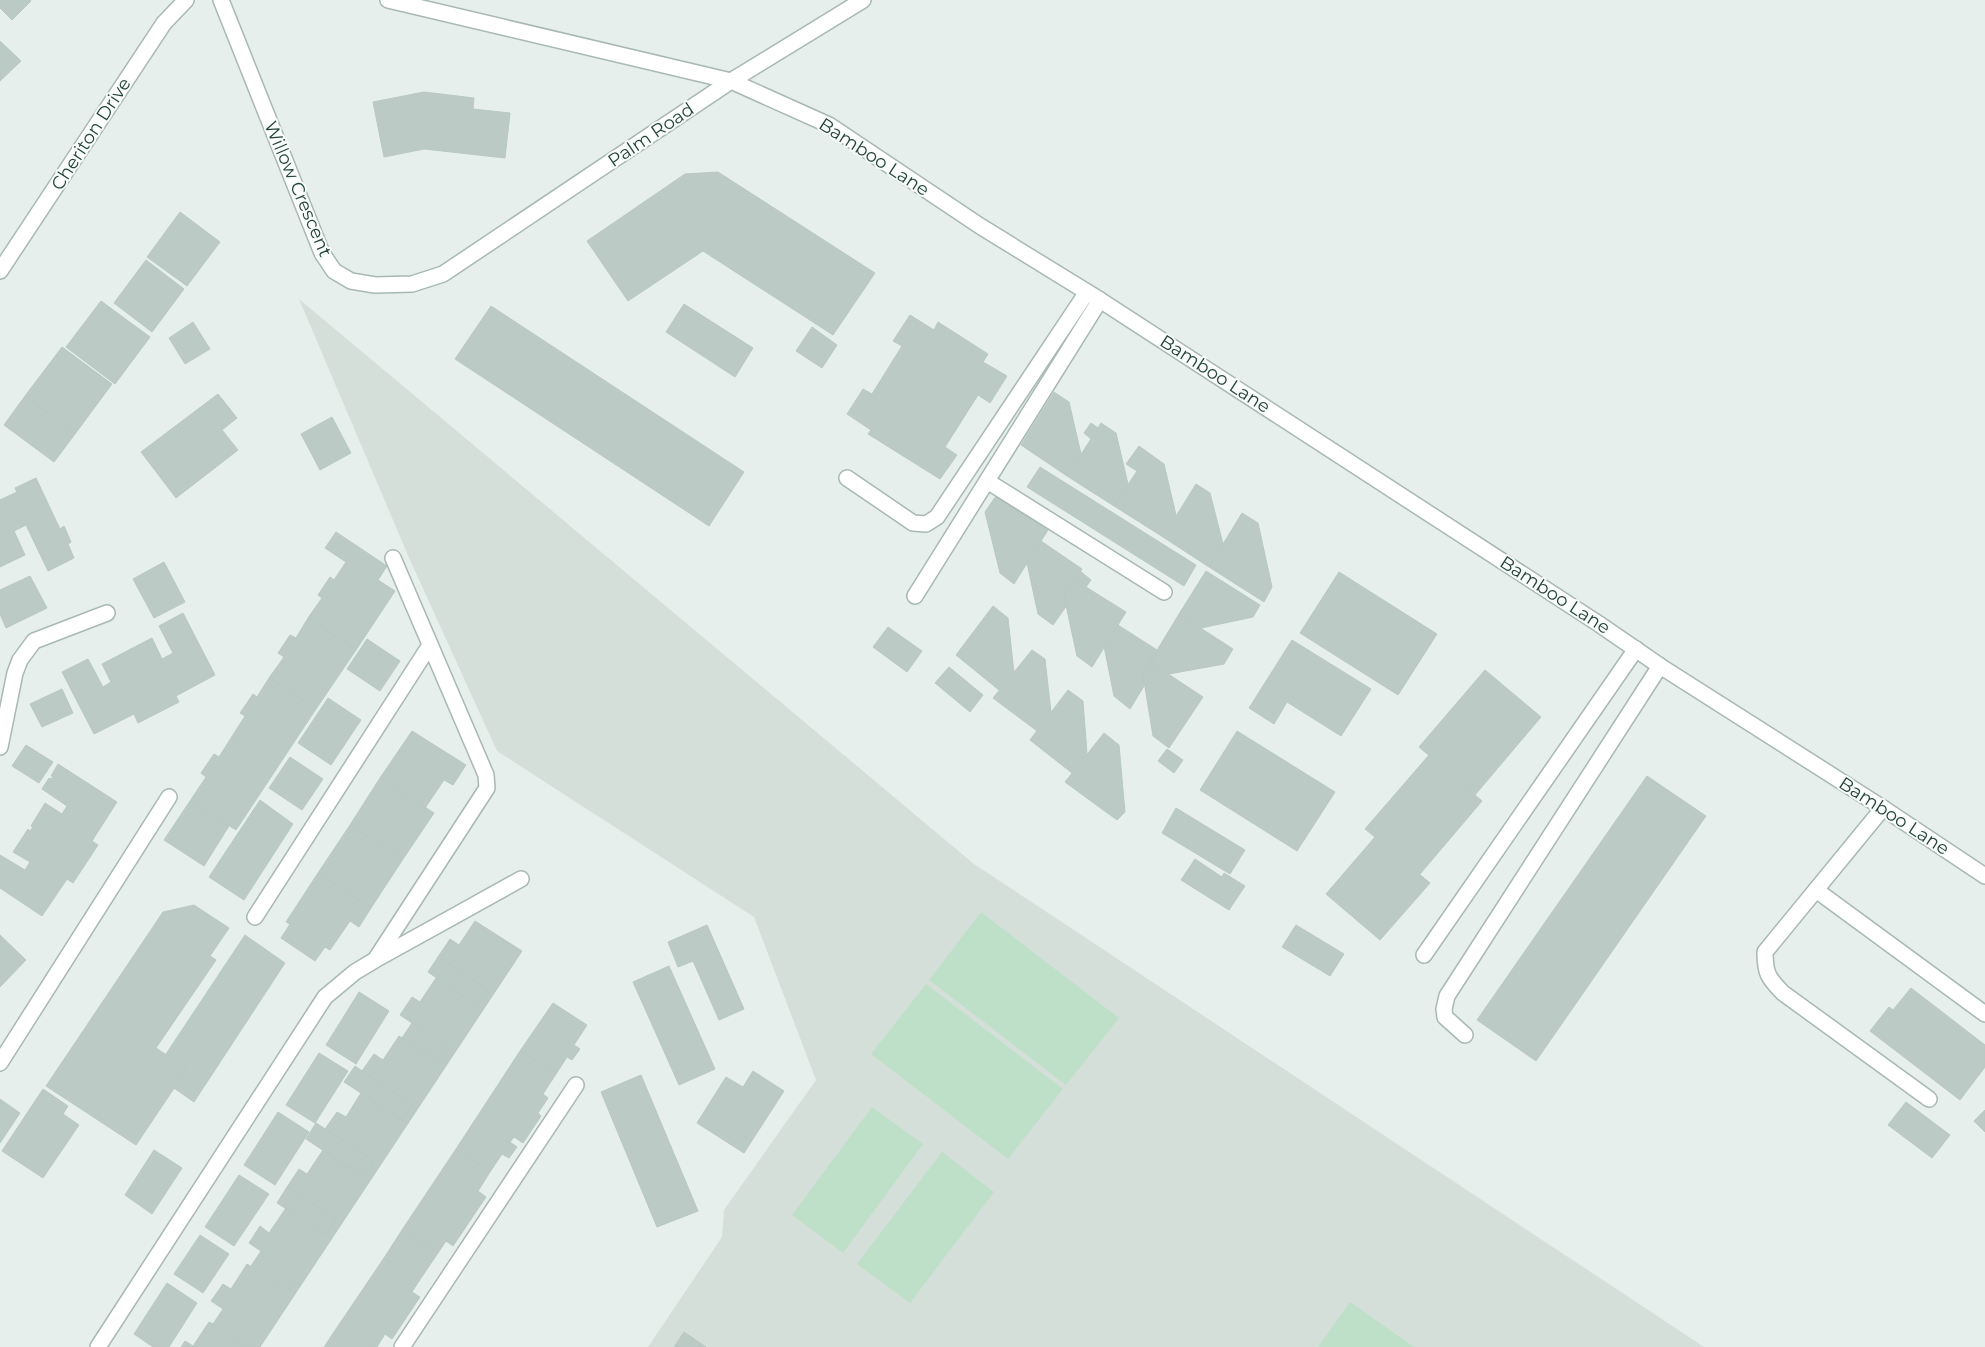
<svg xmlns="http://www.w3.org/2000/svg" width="1985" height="1347" font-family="Montserrat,sans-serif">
  <rect width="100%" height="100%" fill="#e6efeb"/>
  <!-- built -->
  <path fill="#d4dfda" d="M299,299L974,864L1704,1347H648L722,1237L724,1210L816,1080L754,917L497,751L410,560Z"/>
  <!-- green -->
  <g fill="#bfe0c8">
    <path d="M981,912L1119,1018L1066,1085L929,980Z"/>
    <path d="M926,984L1063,1089L1008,1159L871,1054Z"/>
    <path d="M872,1107L923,1144L843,1253L792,1215Z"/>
    <path d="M942,1152L994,1192L910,1303L857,1264Z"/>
    <path d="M1350,1302L1414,1347H1318Z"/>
  </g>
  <!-- building -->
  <g fill="#bbcac4" stroke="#b8c9c2">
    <path d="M0,0H30L31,1L12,20L0,8Z"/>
    <path d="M0,41L21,61L0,81Z"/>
    <path d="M424,92L474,98L473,109L510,113L505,158L424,149L384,157L373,102Z"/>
    <path d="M718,172L875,273L833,335L703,251L628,301L587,241L685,174Z"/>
    <path d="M180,212L220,242L187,286L147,257Z"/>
    <path d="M146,260L184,289L152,332L114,303Z"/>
    <path d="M101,301L150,337L115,384L66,347Z"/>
    <path d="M684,304L753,348L735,377L666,332Z"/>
    <path d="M491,306L744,472L709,526L455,359Z"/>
    <path d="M910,315L934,330L938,322L988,354L983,362L1007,376L990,403L978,395L945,447L957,455L940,479L868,434L871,430L847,414L863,389L872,394L902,346L893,341Z"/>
    <path d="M193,322L210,349L185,364L169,338Z"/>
    <path d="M812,327L837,345L822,368L796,351Z"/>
    <path d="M62,347L112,384L75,434L25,396Z"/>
    <path d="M1054,392L1069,402L1081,454L1067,476L1021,445Z"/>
    <path d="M218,394L237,418L222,430L238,450L176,498L141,452Z"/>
    <path d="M25,396L75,434L54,462L4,425Z"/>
    <path d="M332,417L351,453L320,470L301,434Z"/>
    <path d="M1091,423L1098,428L1101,423L1116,433L1128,484L1114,506L1067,476L1091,439L1084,433Z"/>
    <path d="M1139,446L1164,464L1176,515L1163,537L1114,506L1137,471L1126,464Z"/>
    <path d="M1040,467L1196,565L1184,586L1027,487Z"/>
    <path d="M36,478L60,529L64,526L71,542L68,544L74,558L48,571L26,525L14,531L25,555L0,567V500L17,492L15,488Z"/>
    <path d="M1196,484L1210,493L1223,544L1209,567L1163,537Z"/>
    <path d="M996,496L1048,530L1014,584L1000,573L985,512Z"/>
    <path d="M1242,513L1258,523L1272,587L1264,602L1209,567Z"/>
    <path d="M336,532L387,566L378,580L395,591L356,650L308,618L322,598L318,595L330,577L334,580L346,562L325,548Z"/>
    <path d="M1041,541L1082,569L1064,596L1067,605L1053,625L1038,614L1027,563Z"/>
    <path d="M164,562L185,602L154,618L133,579Z"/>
    <path d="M1080,571L1091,580L1086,587L1126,612L1092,667L1077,656L1064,596Z"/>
    <path d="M1206,571L1260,605L1253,617L1201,628L1179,614Z"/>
    <path d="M1339,572L1437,634L1398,695L1300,633Z"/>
    <path d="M30,576L47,608L6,628L0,614V590Z"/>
    <path d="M993,606L1008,618L1014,673L999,690L956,655Z"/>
    <path d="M183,613L215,675L176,696L179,702L138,723L134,714L94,734L62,672L88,659L103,687L111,682L102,664L152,638L162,659L173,653L159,626Z"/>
    <path d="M1179,614L1233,649L1224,664L1169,674L1150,662Z"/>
    <path d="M308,618L356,650L316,709L269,678L284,657L278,653L290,635L296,638Z"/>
    <path d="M1118,625L1157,650L1143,675L1144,686L1130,709L1114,696L1104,646Z"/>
    <path d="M888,627L922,651L907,672L873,647Z"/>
    <path d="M367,639L400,661L380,691L347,669Z"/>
    <path d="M1292,640L1371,689L1341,736L1287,702L1274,724L1249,708Z"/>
    <path d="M1032,650L1045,659L1051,712L1037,731L993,698Z"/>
    <path d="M1150,662L1203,697L1169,748L1153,736L1143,675Z"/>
    <path d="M949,667L983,695L970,712L935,683Z"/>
    <path d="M1485,670L1541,717L1475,795L1419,747Z"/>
    <path d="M269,678L316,709L277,768L231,738L245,716L240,713L253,694L257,697Z"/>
    <path d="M62,689L73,713L42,727L30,704Z"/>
    <path d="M1068,690L1083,701L1087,754L1072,773L1030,740Z"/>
    <path d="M328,698L361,720L331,765L298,743Z"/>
    <path d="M412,731L466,765L453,785L444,780L425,808L380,778Z"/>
    <path d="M1237,731L1335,792L1297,851L1200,790Z"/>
    <path d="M1104,733L1119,745L1125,812L1117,820L1065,782Z"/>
    <path d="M231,738L277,768L236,830L190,801L206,777L201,773L214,754L219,757Z"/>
    <path d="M26,745L53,762L39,783L12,766Z"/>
    <path d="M1167,749L1183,760L1174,773L1158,761Z"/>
    <path d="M1429,755L1482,801L1420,874L1365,829Z"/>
    <path d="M290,757L323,779L302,810L269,788Z"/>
    <path d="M58,764L117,802L92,841L98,845L73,883L67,879L42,916L0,888V855L25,870L30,862L13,852L28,829L30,831L33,827L31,826L45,803L62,814L67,806L42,789L49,778L51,779L53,777L51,776Z"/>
    <path d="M1647,776L1706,816L1536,1061L1477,1020Z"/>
    <path d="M380,778L434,813L403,859L350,825Z"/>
    <path d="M260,800L293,824L244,900L209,877Z"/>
    <path d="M190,801L229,826L204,866L164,840Z"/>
    <path d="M1176,808L1245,850L1230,874L1162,833Z"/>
    <path d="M350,825L403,859L371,908L318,873Z"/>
    <path d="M1375,837L1430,883L1380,940L1326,894Z"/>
    <path d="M1195,859L1222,877L1224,873L1245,886L1229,910L1181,880Z"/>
    <path d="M318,873L371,908L359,927L350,921L330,950L325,947L315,961L281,938L290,924L286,922Z"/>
    <path d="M194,905L229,928L210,956L216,960L156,1048L187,1069L136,1145L46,1086L163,912Z"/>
    <path d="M475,921L522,951L260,1347H251L260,1333L211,1301L223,1284L231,1289L247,1264L288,1291L298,1276L249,1243L260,1226L269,1233L286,1208L326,1234L336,1219L287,1187L299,1169L307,1174L323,1150L363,1177L374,1161L325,1129L337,1112L346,1117L361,1093L402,1120L412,1105L362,1071L374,1054L383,1060L399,1036L440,1062L449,1048L400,1015L412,997L420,1002L436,978L476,1005L487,989L438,957L450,939L459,945Z"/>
    <path d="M707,925L744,1009L719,1020L693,961L678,967L668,942Z"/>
    <path d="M1296,925L1344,954L1330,976L1282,947Z"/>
    <path d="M0,935L26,960L0,987Z"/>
    <path d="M245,935L285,963L194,1102L174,1088L187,1069L166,1054Z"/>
    <path d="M438,957L487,989L476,1005L428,972Z"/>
    <path d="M669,966L715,1069L679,1085L633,982Z"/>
    <path d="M1911,988L1985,1045V1067L1960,1100L1870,1031L1889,1007L1893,1010Z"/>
    <path d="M359,992L389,1011L356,1064L326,1045Z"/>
    <path d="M553,1003L587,1025L574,1045L580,1049L572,1060L567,1057L556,1074L520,1051Z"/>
    <path d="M412,1023L449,1048L440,1062L402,1038Z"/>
    <path d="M520,1051L556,1074L543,1094L548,1098L538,1113L541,1116L523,1143L514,1137L510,1142L517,1147L509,1158L502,1154L490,1172L456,1149Z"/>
    <path d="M319,1053L348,1071L315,1123L286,1105Z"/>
    <path d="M355,1066L412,1105L402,1120L344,1082Z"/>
    <path d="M753,1071L784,1091L744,1153L697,1123L726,1077L743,1087Z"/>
    <path d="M641,1075L698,1211L657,1227L601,1092Z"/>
    <path d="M43,1089L68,1106L63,1114L79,1125L43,1178L2,1151Z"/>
    <path d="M0,1099L20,1113L0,1143Z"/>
    <path d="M1906,1102L1950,1135L1932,1158L1888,1125Z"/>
    <path d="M1985,1110V1132L1974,1121Z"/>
    <path d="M278,1112L309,1132L275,1185L244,1165Z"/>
    <path d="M316,1123L374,1161L363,1177L306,1139Z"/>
    <path d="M456,1149L490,1172L478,1191L486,1197L453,1246L446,1241L438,1253L402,1230Z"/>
    <path d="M154,1150L182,1168L152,1214L125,1195Z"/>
    <path d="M239,1175L269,1194L234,1246L205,1227Z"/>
    <path d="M287,1187L336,1219L326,1234L277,1203Z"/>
    <path d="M402,1230L438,1253L419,1281L384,1258Z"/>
    <path d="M200,1235L229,1254L203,1293L174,1274Z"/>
    <path d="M261,1251L298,1276L288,1291L251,1266Z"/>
    <path d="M384,1258L419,1281L412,1292L420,1297L392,1339L385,1334L377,1347L340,1323Z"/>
    <path d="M167,1283L197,1303L169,1347H153L134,1334Z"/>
    <path d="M223,1309L260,1333L251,1347H248L213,1324Z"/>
    <path d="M209,1322L213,1324L248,1347H181L185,1341L193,1346Z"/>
    <path d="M340,1323L377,1347H324Z"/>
    <path d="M684,1332L706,1347H674Z"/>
  </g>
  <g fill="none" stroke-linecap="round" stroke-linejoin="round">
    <defs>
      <g id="minor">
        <path d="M221,0L322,253L334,271L351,281L375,285L412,284L443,274L731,81L863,0"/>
        <path d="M388,0L731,81L829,125L980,226L1100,300L1599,624L1660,666L1883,808L1985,876"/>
        <path d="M0,271L164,23L186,0"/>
        <path d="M847,478L913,523L926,524L937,517L1087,292"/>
        <path d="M987,481L1164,592"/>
        <path d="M915,596L1100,300"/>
        <path d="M0,747L15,673L20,660L34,641L107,613"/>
        <path d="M1883,808L1765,952C1765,973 1768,978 1783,993L1929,1099"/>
        <path d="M1816,890L1985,1014"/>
        <path d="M255,917L430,645"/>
        <path d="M1424,955L1636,649"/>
        <path d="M377,957L487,788L486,775L393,558"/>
        <path d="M1465,1035L1445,1017L1444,1009L1447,996L1660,666"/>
        <path d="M0,1063L169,797"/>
        <path d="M98,1347L325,997L355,972L375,960L521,879"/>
        <path d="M402,1347L576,1085"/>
      </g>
    </defs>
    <!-- minor casing -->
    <use href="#minor" stroke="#a8b8b2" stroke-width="18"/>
    <!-- minor -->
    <use href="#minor" stroke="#fff" stroke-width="15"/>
  </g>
  <g text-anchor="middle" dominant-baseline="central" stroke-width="4" stroke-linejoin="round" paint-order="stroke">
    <!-- street labels -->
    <g font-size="18" fill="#24423a" stroke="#f7fbf9">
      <text transform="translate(91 134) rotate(-57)">Cheriton Drive</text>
      <text transform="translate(651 135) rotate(-34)">Palm Road</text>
      <text transform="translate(874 157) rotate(33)">Bamboo Lane</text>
      <text transform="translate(298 189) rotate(67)">Willow Crescent</text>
      <text transform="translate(1215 374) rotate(33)">Bamboo Lane</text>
      <text transform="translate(1555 595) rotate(33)">Bamboo Lane</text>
      <text transform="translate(1894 816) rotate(33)">Bamboo Lane</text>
    </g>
  </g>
</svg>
